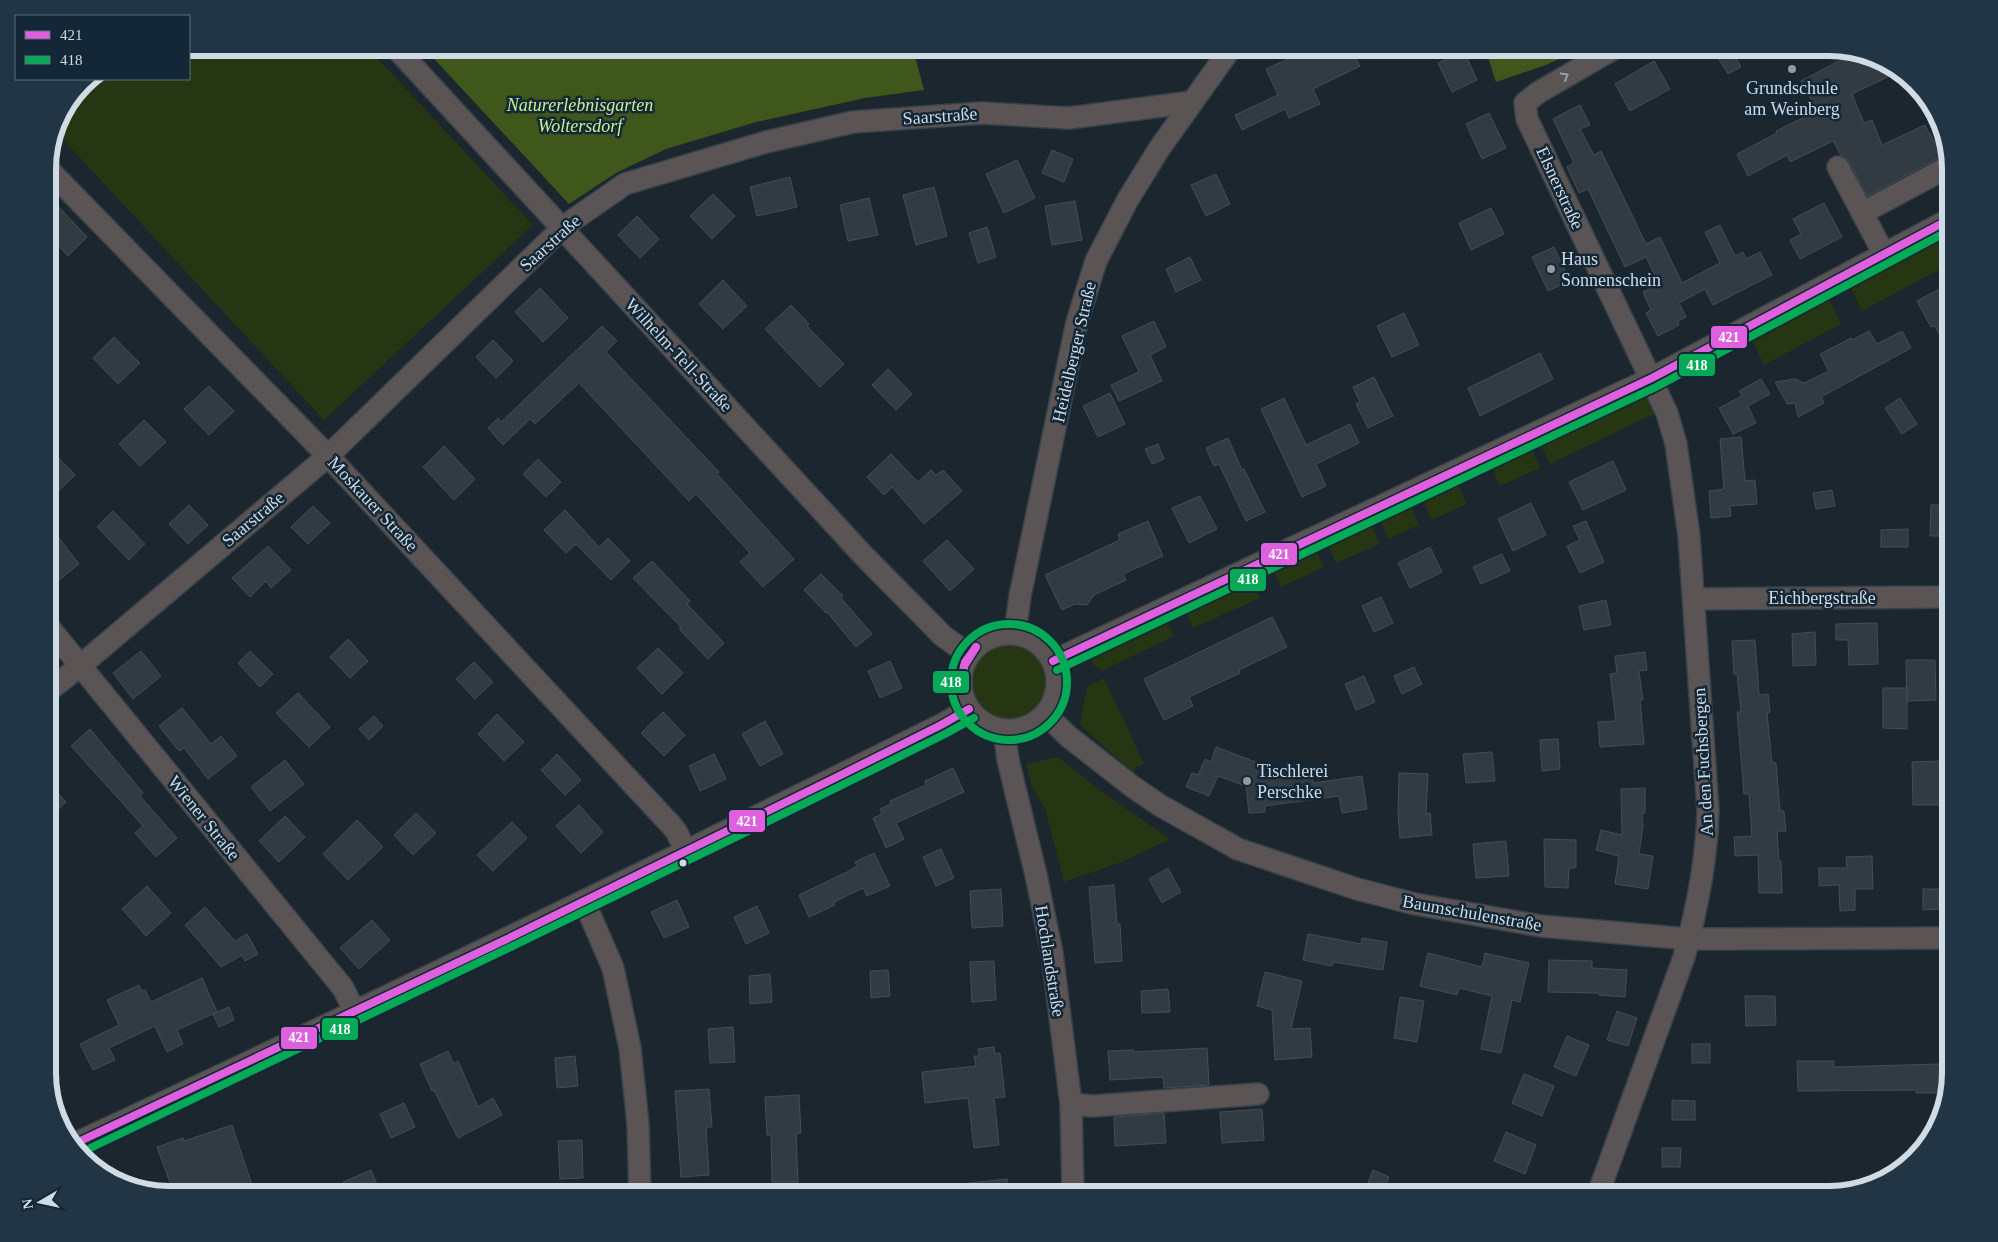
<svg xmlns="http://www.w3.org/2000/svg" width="1998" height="1242" font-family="Georgia,serif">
  <rect width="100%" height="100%" fill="#1b262e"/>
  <!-- green -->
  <g fill="#263612">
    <path d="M189,48H368L533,225L324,420L55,131L57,122L83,83L90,79H189Z"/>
    <path d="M1949,228L1950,264L1862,311L1848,283Z"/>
    <path d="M1827,295L1841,324L1764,365L1750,336Z"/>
    <path d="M1640,396L1650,400L1656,413L1550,464L1539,442Z"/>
    <path d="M1530,446L1540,468L1500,486L1490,465Z"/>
    <path d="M1457,481L1466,504L1432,520L1422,497Z"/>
    <path d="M1410,503L1419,525L1388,539L1379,517Z"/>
    <path d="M1370,522L1380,544L1336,563L1326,542Z"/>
    <path d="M1315,547L1324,567L1281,587L1272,567Z"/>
    <path d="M1251,578L1260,598L1193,628L1184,608Z"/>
    <path d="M1166,620L1174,636L1102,671L1094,665L1090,657Z"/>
    <circle cx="1009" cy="682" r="37"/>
    <path d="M1104,678L1144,764L1135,768L1134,773L1080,725L1087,687Z"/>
    <path d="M1058,757L1102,792L1170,839L1122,862L1064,882L1045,808L1032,788L1026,764Z"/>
  </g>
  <!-- forest -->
  <g fill="#3f571a">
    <path d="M424,48H913L924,90L865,98L756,122L666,149L616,173L569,204Z"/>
    <path d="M1485,48H1583L1546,65L1496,82Z"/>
  </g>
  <!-- building -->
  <g fill="#333b42" stroke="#444d55">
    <path d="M1311,48H1351L1360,66L1313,89L1320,104L1289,118L1285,109L1242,130L1235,115L1278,95L1266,69Z"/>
    <path d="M1712,48H1730L1741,67L1728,74Z"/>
    <path d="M1464,51L1477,80L1452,92L1438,63Z"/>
    <path d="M1852,54L1890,64L1898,72L1852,94L1864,123L1872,120L1882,145L1925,125L1942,156L1867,196L1849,161L1841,155L1833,141L1790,162L1787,155L1748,176L1737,154L1777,133L1776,131L1817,111L1801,81Z"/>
    <path d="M1654,61L1670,89L1630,111L1615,84Z"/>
    <path d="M1580,105L1590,125L1580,129L1594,155L1601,151L1646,244L1660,237L1682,283L1720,263L1705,232L1720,225L1735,256L1743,252L1746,259L1760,252L1772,275L1713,305L1705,289L1679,303L1686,317L1678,321L1679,325L1658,336L1646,313L1651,310L1643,292L1659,284L1646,257L1625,267L1588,189L1579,193L1567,167L1574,163L1553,119Z"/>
    <path d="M1489,113L1506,148L1482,159L1466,124Z"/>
    <path d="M1052,150L1073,159L1064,182L1042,173Z"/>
    <path d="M1017,160L1035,198L1004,213L986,174Z"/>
    <path d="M1216,174L1230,204L1206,216L1191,185Z"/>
    <path d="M790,177L797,207L757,216L750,187Z"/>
    <path d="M934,187L947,236L916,245L903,195Z"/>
    <path d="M713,194L735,216L712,239L690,216Z"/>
    <path d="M869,198L878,235L848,241L840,205Z"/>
    <path d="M1075,201L1082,240L1052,245L1045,206Z"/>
    <path d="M1824,203L1842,237L1800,259L1790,240L1801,234L1793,219Z"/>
    <path d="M57,205L87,237L68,256L48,235V213Z"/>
    <path d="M1491,208L1504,234L1471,250L1459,223Z"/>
    <path d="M637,216L659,239L640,258L618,235Z"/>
    <path d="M987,227L996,257L978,263L969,233Z"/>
    <path d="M1554,247L1570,281L1548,291L1532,257Z"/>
    <path d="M1190,257L1201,280L1176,292L1166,269Z"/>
    <path d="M723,280L747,306L723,329L699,304Z"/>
    <path d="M1950,283V355L1935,326L1931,327L1917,301Z"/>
    <path d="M540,288L568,318L543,342L515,312Z"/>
    <path d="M791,305L809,324L807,326L844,364L820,387L765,329Z"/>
    <path d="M1404,313L1419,345L1392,357L1377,326Z"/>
    <path d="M1154,321L1166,347L1150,355L1162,381L1119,401L1111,385L1139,372L1122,336Z"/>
    <path d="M602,326L617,341L606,352L719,472L717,474L794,559L763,587L740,562L750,553L696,494L689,501L579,383L535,424L530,419L503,445L488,428L498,418L501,422Z"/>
    <path d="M1869,331L1877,344L1902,331L1911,348L1821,397L1824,403L1798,417L1795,403L1787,404L1775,382L1795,379L1804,383L1829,371L1820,354L1851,338L1852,340Z"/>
    <path d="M114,337L140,363L118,384L93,358Z"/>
    <path d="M493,340L513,361L496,378L476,357Z"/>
    <path d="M1540,353L1553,379L1480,416L1468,388Z"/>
    <path d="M888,369L912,394L896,410L872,385Z"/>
    <path d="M1374,377L1393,416L1368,428L1356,404L1360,402L1353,387Z"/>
    <path d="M1761,379L1770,394L1748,406L1756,423L1733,434L1719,408L1742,396L1739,391Z"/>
    <path d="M209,386L234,411L209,435L184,409Z"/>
    <path d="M1110,393L1125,424L1098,437L1083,406Z"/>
    <path d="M1284,398L1306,445L1350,424L1359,443L1316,464L1326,486L1302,497L1261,409Z"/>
    <path d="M1900,398L1917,424L1902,434L1885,408Z"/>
    <path d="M144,420L166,442L140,466L119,444Z"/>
    <path d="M1741,437L1745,481L1755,480L1757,504L1730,506L1731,516L1711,518L1709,491L1724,489L1720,439Z"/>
    <path d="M1228,438L1242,470L1244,469L1265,512L1246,521L1219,464L1214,466L1206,448Z"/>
    <path d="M1158,444L1164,459L1152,464L1145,449Z"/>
    <path d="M444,446L475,479L454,500L423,467Z"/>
    <path d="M48,447L75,475L48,501Z"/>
    <path d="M891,454L918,482L931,470L936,475L943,470L962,491L924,524L892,487L884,495L867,477Z"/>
    <path d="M538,459L561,482L546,497L523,474Z"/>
    <path d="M1613,461L1626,490L1583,510L1569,482Z"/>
    <path d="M1832,490L1835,506L1816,509L1813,493Z"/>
    <path d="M1200,496L1217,529L1189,543L1172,508Z"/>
    <path d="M1531,503L1546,535L1513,551L1498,519Z"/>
    <path d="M189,505L208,525L188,544L169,524Z"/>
    <path d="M1931,505H1950V536H1930Z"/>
    <path d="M313,506L330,523L308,544L291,527Z"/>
    <path d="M565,510L599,547L608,538L630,561L611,580L576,544L566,553L544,530Z"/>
    <path d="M113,511L145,544L129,560L97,527Z"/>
    <path d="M1148,521L1163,556L1123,574L1126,580L1094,595L1087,605L1075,604L1062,610L1045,575L1120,540L1118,534Z"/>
    <path d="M1586,521L1604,562L1580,573L1567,546L1580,540L1573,526Z"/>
    <path d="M48,524L79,564L48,589Z"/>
    <path d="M1908,529V547H1881V530Z"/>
    <path d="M947,540L974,569L950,591L923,561Z"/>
    <path d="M268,546L291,570L271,588L266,581L250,597L232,578Z"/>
    <path d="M1430,547L1442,572L1410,588L1398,563Z"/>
    <path d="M1502,554L1510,571L1481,584L1473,567Z"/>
    <path d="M652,561L690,601L687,604L724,643L708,659L680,630V626L633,578Z"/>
    <path d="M821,574L843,596L841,598L872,634L856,647L827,612L826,613L804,590Z"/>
    <path d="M1381,597L1393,623L1374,632L1362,606Z"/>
    <path d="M1606,600L1611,625L1584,630L1579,606Z"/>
    <path d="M1272,617L1287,647L1239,670L1240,673L1189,697L1193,706L1164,720L1144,679Z"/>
    <path d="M1877,623L1878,664L1849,665L1848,640H1836V624Z"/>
    <path d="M1815,632L1816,665L1793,666L1792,634Z"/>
    <path d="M348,639L368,661L350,678L330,657Z"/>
    <path d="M1755,640L1759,695L1768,694L1770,712L1767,713L1772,763H1776L1780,811H1784L1786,831H1777L1779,861H1781L1782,893H1759L1758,855L1735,856L1734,837L1752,836L1749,794H1744L1737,712H1741L1737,674H1734L1732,641Z"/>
    <path d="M658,648L683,673L662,694L637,668Z"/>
    <path d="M141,651L161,676L133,699L113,673Z"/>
    <path d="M250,651L273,674L260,687L238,663Z"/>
    <path d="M1645,652L1647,670L1639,671L1643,700H1640L1644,744L1600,747L1598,722L1616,721L1610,674L1617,673L1615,656Z"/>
    <path d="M1906,660H1935L1936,700L1907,701Z"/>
    <path d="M890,661L902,688L880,698L868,671Z"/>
    <path d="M474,662L493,682L475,699L456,679Z"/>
    <path d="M1414,667L1422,684L1402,694L1394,676Z"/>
    <path d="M1364,676L1375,702L1356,710L1345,684Z"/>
    <path d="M1883,688H1907V729L1883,728Z"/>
    <path d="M298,693L330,727L309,747L276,713Z"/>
    <path d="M182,708L211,744L221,736L237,756L208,779L184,748L179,751L159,726Z"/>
    <path d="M663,712L685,735L664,756L641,733Z"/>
    <path d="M497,714L524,742L504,761L478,734Z"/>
    <path d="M374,716L383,726L369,740L359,729Z"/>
    <path d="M765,721L783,754L760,766L742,734Z"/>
    <path d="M90,729L143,793L140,796L177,838L156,857L135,833L143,826L71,746Z"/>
    <path d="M1558,739L1560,769L1542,771L1540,740Z"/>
    <path d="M1216,747L1261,764L1262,775L1311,769L1313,783L1362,776L1367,809L1342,813L1339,796L1265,806V812L1249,813L1246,786L1218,776L1209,796L1186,787L1192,773L1198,775L1205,759L1211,762Z"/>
    <path d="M1492,752L1495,781L1466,783L1463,754Z"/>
    <path d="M557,754L581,780L565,795L541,770Z"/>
    <path d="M714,754L726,779L700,791L689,766Z"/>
    <path d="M285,760L304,784L270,811L251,787Z"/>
    <path d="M1941,761L1942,805H1913L1912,762Z"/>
    <path d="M953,768L964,792L896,823L904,839L886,848L873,818L882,814L880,809L891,804L890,801L926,785L925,781Z"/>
    <path d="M1399,773L1428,774L1426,814L1430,813L1432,835L1400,838L1398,814Z"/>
    <path d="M48,782L66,802L48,819Z"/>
    <path d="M1645,788V813L1642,814L1643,826L1639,854L1653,856L1648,889L1615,884L1619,856L1596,850L1601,830L1622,835L1621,789Z"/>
    <path d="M579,805L603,832L581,853L556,826Z"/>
    <path d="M416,813L436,833L413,855L394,835Z"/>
    <path d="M285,816L305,837L279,862L259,841Z"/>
    <path d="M357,820L383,847L348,880L323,854Z"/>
    <path d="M512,822L527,838L493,871L477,855Z"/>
    <path d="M1544,839L1576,840V868H1569L1568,888L1545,887Z"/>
    <path d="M1506,841L1509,876L1476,878L1473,844Z"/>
    <path d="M941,849L954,878L936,886L923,857Z"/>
    <path d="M874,853L890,886L867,896L863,888L834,902L835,905L809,917L799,895L847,872L857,866L855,862Z"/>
    <path d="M1872,856L1873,889H1855V910L1840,911L1839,885L1819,886V868H1847L1846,857Z"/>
    <path d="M1168,868L1181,892L1162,903L1149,879Z"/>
    <path d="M1114,885L1117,924H1120L1122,961L1095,963L1089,887Z"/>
    <path d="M147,886L171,913L146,936L122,909Z"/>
    <path d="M1001,889L1003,926L972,928L970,891Z"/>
    <path d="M1923,889H1939V909L1923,910Z"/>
    <path d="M677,900L689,927L664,938L651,912Z"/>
    <path d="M757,906L769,933L746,944L734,917Z"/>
    <path d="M205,907L235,941L247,934L258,954L245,961L242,955L221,967L185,925Z"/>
    <path d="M372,920L390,940L359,969L340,948Z"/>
    <path d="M1308,934L1361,944L1362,938L1387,942L1383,970L1333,962L1332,966L1303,960Z"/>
    <path d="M1428,953L1482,967L1485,953L1529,963L1520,1002L1512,1000L1501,1053L1481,1049L1492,996L1459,988L1457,995L1420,986Z"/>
    <path d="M1549,960L1592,961V968L1627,970L1625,997L1599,995V993L1548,992Z"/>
    <path d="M994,961L996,1000L972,1002L970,962Z"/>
    <path d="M888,970L890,996L871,998L870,971Z"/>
    <path d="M1265,972L1302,981L1291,1029L1310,1028L1312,1057L1275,1060L1272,1010L1257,1006Z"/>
    <path d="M770,974L772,1002L750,1004L749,976Z"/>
    <path d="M202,978L217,1012L177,1030L183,1044L167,1052L155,1026L109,1048L115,1060L93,1070L80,1044L119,1025L107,1000L139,985L142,991L145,990L151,1002Z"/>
    <path d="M1168,989L1170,1012L1142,1013L1141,991Z"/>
    <path d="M1745,996H1775L1776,1025L1746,1026Z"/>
    <path d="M1400,997L1424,1001L1417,1042L1394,1038Z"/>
    <path d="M229,1007L234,1020L219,1027L213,1014Z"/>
    <path d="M1617,1011L1637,1018L1628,1046L1607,1040Z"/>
    <path d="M733,1027L735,1062L710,1063L708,1029Z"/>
    <path d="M1567,1036L1589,1045L1576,1076L1554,1067Z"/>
    <rect x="1692" y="1044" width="18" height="19"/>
    <path d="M994,1047L995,1054L1000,1053L1005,1097L994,1098L999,1145L974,1148L968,1098L925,1103L922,1072L976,1066L974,1056H979L978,1049Z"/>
    <path d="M1207,1048L1209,1085L1164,1088L1163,1077L1110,1080L1108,1051L1134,1050V1052Z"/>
    <path d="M448,1051L453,1063L458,1061L478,1107L493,1098L502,1115L458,1138L434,1090L432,1091L420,1064Z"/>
    <path d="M575,1056L578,1086L557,1088L555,1058Z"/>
    <path d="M1797,1061H1834V1067L1940,1064L1941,1093H1916V1090L1798,1091Z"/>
    <path d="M1524,1074L1554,1086L1542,1116L1512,1103Z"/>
    <path d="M709,1089L712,1127H706L709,1175L681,1177L675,1091Z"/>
    <path d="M799,1095L801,1133H796L798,1182H772L771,1135H767L765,1097Z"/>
    <path d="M1672,1100L1695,1101V1120H1672Z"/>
    <path d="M404,1103L415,1127L391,1138L380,1114Z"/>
    <path d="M1262,1109L1264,1140L1222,1143L1220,1112Z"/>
    <path d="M1164,1113L1166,1143L1115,1146L1114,1117Z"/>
    <path d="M232,1125L255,1194H226L222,1184L192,1194H174L157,1147L183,1138L184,1141Z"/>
    <path d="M1506,1132L1536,1145L1525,1174L1494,1161Z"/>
    <path d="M582,1140L583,1178L560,1179L558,1141Z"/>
    <path d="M1662,1148H1681L1680,1167H1662Z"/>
    <path d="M371,1170L381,1194H349L343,1182Z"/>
    <path d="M1373,1170L1389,1177L1382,1194L1366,1188Z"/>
    <path d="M1007,1179L1008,1194H960V1184Z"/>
  </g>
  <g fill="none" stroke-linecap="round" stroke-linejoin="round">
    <defs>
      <g id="minor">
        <path d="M396,48L864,556L943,636L968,654"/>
        <path d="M1838,167L1884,254"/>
        <path d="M48,169L328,456L671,825L676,831L686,851"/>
        <path d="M1862,213L1950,166"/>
        <path d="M1694,599L1950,597"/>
        <path d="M48,626L343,988L355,1012"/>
        <path d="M1015,633L1020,596L1077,322L1096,261L1127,201L1159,149L1231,48"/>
        <circle cx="1009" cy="682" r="48"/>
        <path d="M1053,661L1652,378L1950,219"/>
        <path d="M48,691L80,666L328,456L552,238L573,220L625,184L766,142L853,122L982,113L1069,118L1192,102"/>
        <path d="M1045,714L1069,737L1133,787L1161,806L1238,849L1357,889L1415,904L1541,926L1689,939L1950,938"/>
        <path d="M1004,730L1008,760L1036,875L1052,953L1071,1104L1073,1194"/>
        <path d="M584,901L613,968L630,1048L638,1124L640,1194"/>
        <path d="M1071,1104L1093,1106L1258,1094"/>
        <path d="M74,1144C365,1009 654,868 941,725L969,709"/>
        <path d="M1598,1194L1684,957C1697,909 1707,860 1708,810L1689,536L1676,444L1667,413L1527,119L1525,103L1539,92L1615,48"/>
      </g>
    </defs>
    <!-- minor casing -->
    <use href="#minor" stroke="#39424a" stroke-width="24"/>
    <!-- minor -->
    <use href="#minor" stroke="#5b5454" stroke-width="21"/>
    <defs>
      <g id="bus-1">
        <path d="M1053,661L1652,378L1950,219"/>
        <path d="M961,684L965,662L976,647"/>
        <path d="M961,684L964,666L976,647"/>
        <path d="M74,1144L509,938L833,779L941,725L969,709"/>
      </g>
      <g id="bus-2">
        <circle cx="1009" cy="682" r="58"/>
        <path d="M1057,670L1656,387L1950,230"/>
        <path d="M82,1152L513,946L838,787L945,734L974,718"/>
      </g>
    </defs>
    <!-- bus-1 casing -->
    <use href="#bus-1" stroke="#132736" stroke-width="11"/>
    <!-- bus-2 casing -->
    <use href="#bus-2" stroke="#132736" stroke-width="11"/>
    <!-- bus-1 -->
    <use href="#bus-1" stroke="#df60df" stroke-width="8"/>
    <!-- bus-2 -->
    <use href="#bus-2" stroke="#06aa56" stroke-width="8"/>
  </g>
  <!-- one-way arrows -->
  <defs><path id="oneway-chevron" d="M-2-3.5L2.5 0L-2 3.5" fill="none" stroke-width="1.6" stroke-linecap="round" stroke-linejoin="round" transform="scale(1.25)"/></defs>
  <use stroke="#9b9ea4" href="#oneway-chevron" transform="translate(1565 76) rotate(-30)"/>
  <!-- markers -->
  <g fill="#909ca5" stroke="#132736" stroke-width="2">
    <circle cx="1792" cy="69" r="5"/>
    <circle cx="1551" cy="269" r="5"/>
    <circle cx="1247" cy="781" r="5"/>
  </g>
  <circle fill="#cfdbe5" stroke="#132736" stroke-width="2" cx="683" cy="863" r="4.5"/>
  <g text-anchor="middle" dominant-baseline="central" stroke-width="5" stroke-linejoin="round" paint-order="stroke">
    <!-- poi labels -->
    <g font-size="18" fill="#cfdbe5" stroke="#132736" text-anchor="start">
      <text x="1792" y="88" text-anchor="middle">Grundschule<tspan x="1792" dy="21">am Weinberg</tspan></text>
      <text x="1561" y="259">Haus<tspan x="1561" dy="21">Sonnenschein</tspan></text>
      <text x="1257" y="771">Tischlerei<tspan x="1257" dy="21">Perschke</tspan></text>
    </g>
    <!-- park labels -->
    <g font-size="18" font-style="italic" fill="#c7f18f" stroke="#132736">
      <text x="580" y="105">Naturerlebnisgarten<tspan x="580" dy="21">Woltersdorf</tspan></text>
    </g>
    <!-- street labels -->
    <g font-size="18" fill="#cfdbe5" stroke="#132736">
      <text transform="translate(940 116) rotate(-4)">Saarstraße</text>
      <text transform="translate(1560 188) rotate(65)">Elsnerstraße</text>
      <text transform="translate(550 243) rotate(-42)">Saarstraße</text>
      <text transform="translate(1074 352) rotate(-77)">Heidelberger Straße</text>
      <text transform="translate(679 355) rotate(47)">Wilhelm-Tell-Straße</text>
      <text transform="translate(373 504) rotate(47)">Moskauer Straße</text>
      <text transform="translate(253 519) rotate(-40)">Saarstraße</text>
      <text x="1822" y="598">Eichbergstraße</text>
      <text transform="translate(1703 762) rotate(-93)">An den Fuchsbergen</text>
      <text transform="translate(204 818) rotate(51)">Wiener Straße</text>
      <text transform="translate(1472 913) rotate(10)">Baumschulenstraße</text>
      <text transform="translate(1050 961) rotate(81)">Hochlandstraße</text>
    </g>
  </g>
  <!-- crop -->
  <path d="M0 0H1998V1242H0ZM169 56H1829A113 113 0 0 1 1942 169V1073A113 113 0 0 1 1829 1186H169A113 113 0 0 1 56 1073V169A113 113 0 0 1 169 56Z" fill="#223544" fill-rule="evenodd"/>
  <path fill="none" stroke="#cfdbe5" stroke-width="6" d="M169 56H1829A113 113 0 0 1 1942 169V1073A113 113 0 0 1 1829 1186H169A113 113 0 0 1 56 1073V169A113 113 0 0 1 169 56Z"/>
  <g stroke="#132736" stroke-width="2">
    <rect x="1710" y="325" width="38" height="24" rx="5" fill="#df60df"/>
    <rect x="1678" y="353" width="38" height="24" rx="5" fill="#06aa56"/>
    <rect x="1260" y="542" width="38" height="24" rx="5" fill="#df60df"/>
    <rect x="1229" y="568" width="38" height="24" rx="5" fill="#06aa56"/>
    <rect x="932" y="670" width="38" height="24" rx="5" fill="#06aa56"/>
    <rect x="728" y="809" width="38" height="24" rx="5" fill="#df60df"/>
    <rect x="321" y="1017" width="38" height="24" rx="5" fill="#06aa56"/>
    <rect x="280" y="1026" width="38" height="24" rx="5" fill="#df60df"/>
  </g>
  <g font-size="14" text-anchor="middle" font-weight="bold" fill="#fff">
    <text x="1729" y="342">421</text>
    <text x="1697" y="370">418</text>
    <text x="1279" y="559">421</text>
    <text x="1248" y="584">418</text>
    <text x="951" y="687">418</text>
    <text x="747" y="826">421</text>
    <text x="340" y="1034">418</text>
    <text x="299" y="1042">421</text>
  </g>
  <!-- legend -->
  <rect x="15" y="15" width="175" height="65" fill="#132736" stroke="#5e6f7c"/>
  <rect x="25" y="31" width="25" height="8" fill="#df60df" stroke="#5e6f7c"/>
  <text x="60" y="40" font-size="15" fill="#cfdbe5">421</text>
  <rect x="25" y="56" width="25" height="8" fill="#06aa56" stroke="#5e6f7c"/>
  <text x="60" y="65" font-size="15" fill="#cfdbe5">418</text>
  <!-- north arrow -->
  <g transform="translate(40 1202) rotate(261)" stroke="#132736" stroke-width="4" paint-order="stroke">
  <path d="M0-4L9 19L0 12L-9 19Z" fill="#cfdbe5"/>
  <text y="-8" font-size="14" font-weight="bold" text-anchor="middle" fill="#cfdbe5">N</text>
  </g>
</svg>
